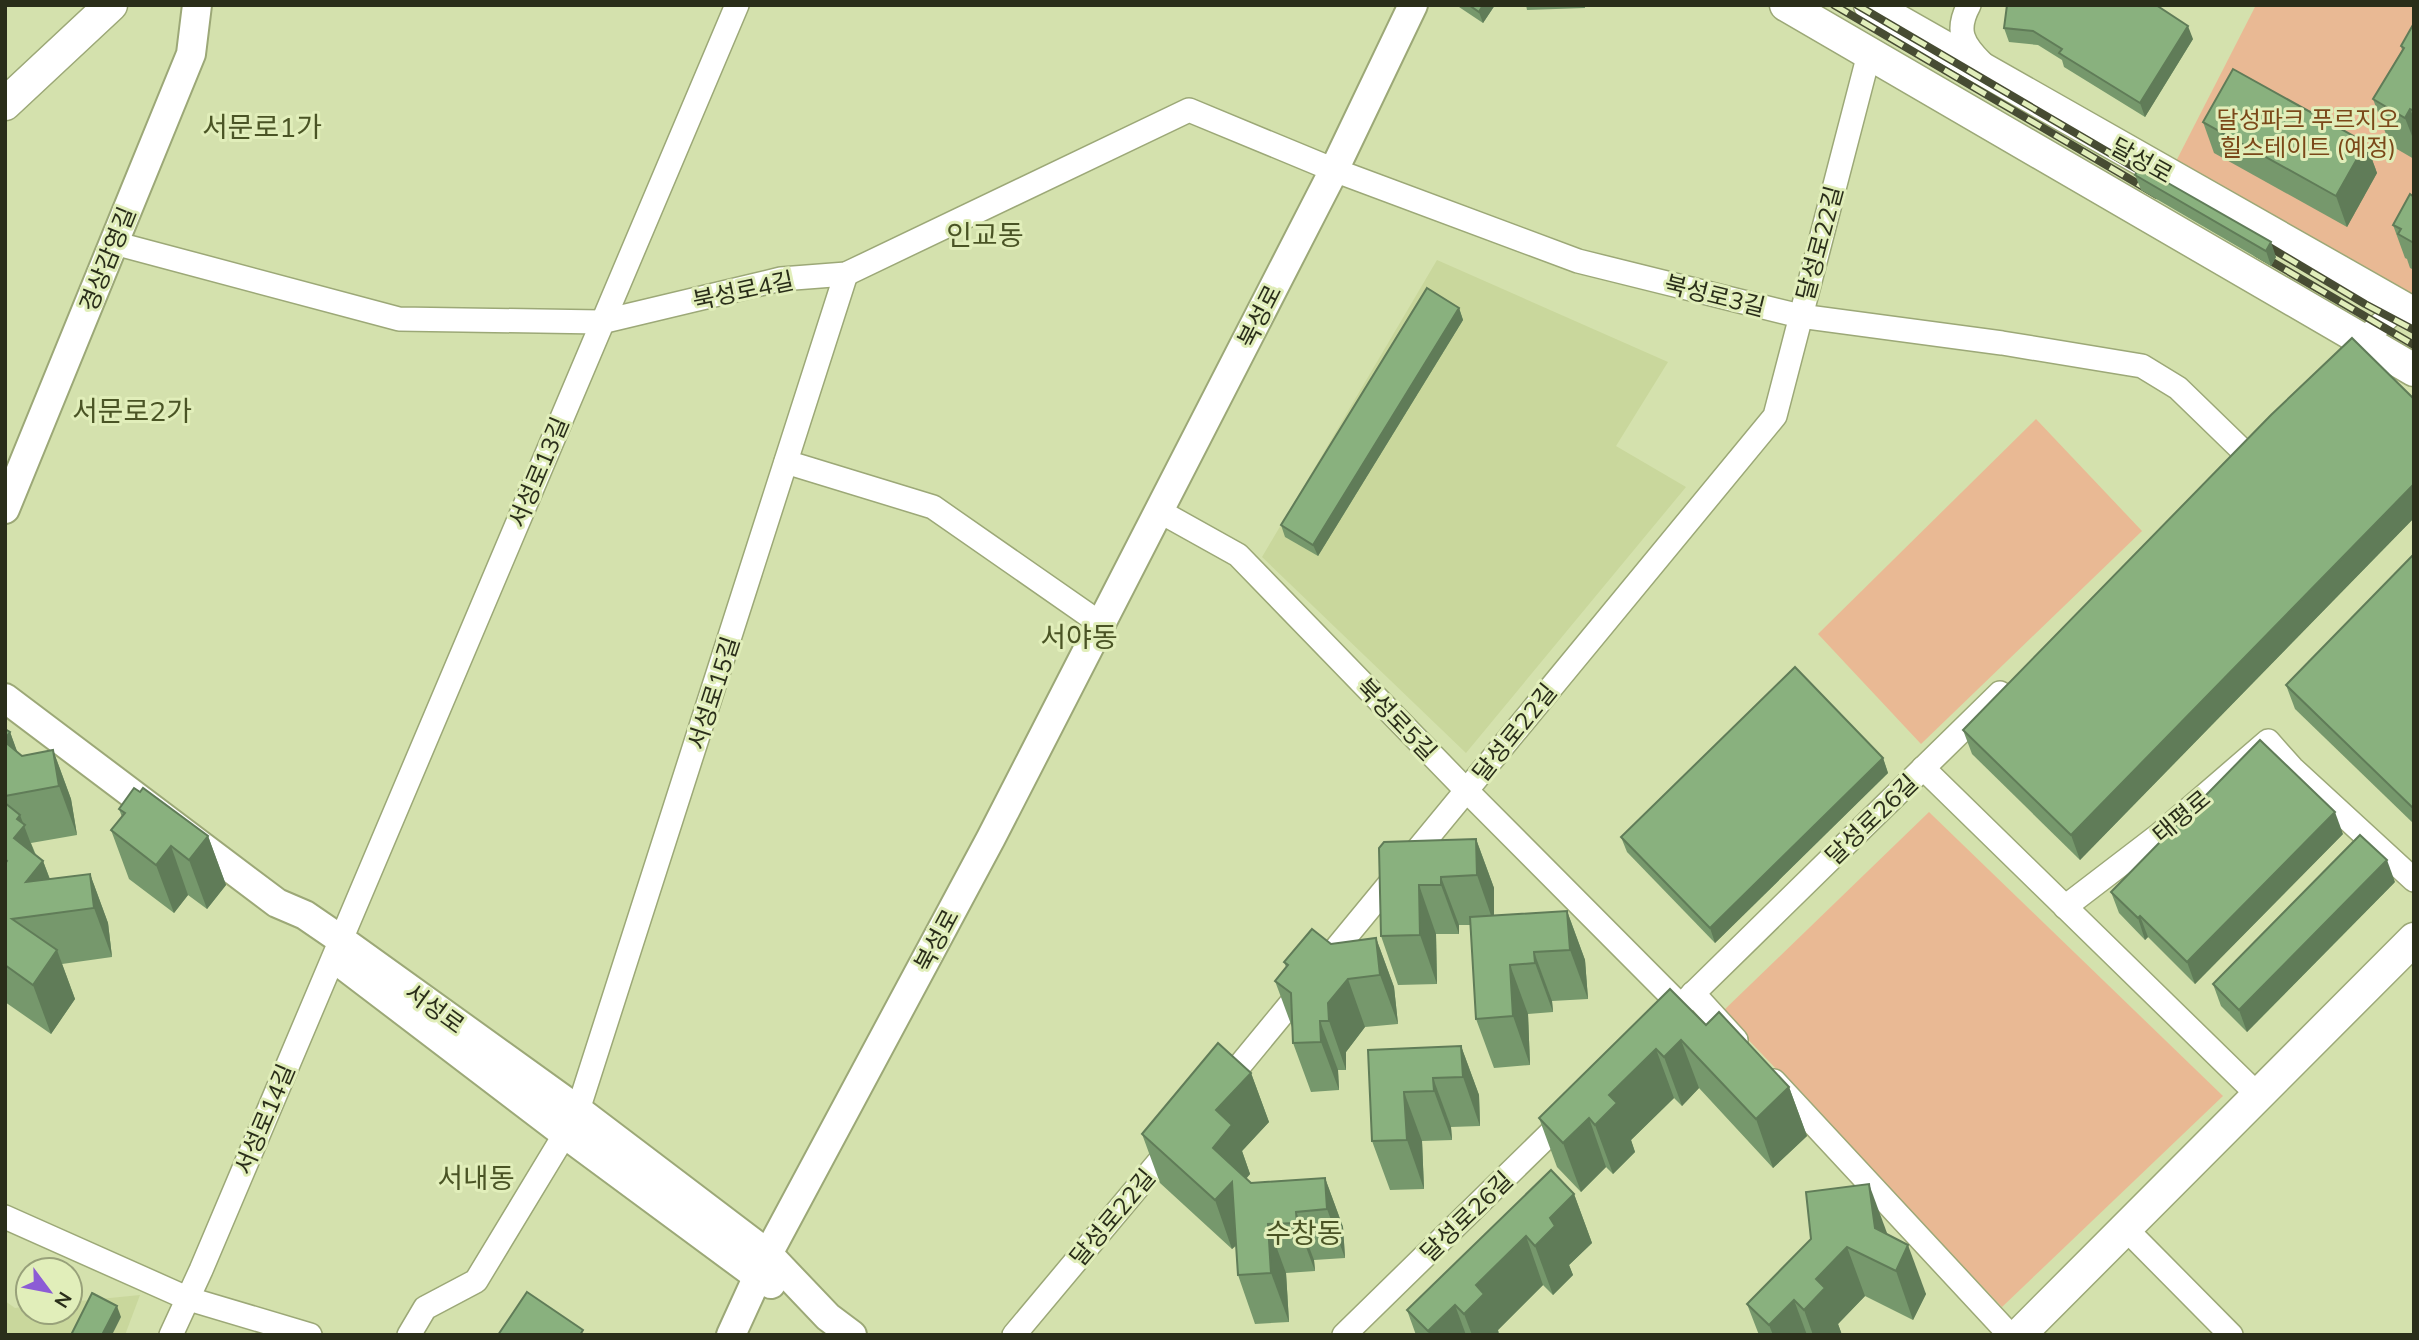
<svg xmlns="http://www.w3.org/2000/svg" width="2419" height="1340" font-family="Mulish,'Noto Sans KR',sans-serif">
  <rect width="100%" height="100%" fill="#d4e1ad"/>
  <!-- built -->
  <g fill="#c9d79c">
    <path d="M1437,260L1668,362L1616,446L1686,487L1466,753L1262,557Z"/>
    <path d="M140,1295L125,1335H5V1301L15,1308L28,1306V1312H70V1302Z"/>
  </g>
  <!-- green -->
  <g fill="#e9b994">
    <path d="M2256,5H2414V314L2169,175Z"/>
    <path d="M2036,419L2142,531L1921,744L1818,634Z"/>
    <path d="M1929,812L2223,1096L2002,1307L1722,1012Z"/>
  </g>
  <g fill="none" stroke-linecap="round" stroke-linejoin="round">
    <defs>
      <g id="minor">
        <path d="M1969,5C1955,31 1963,44 1982,63"/>
        <path d="M114,243L399,319L601,322L781,279L846,274L1189,110L1334,170L1578,261L1800,316L2002,343L2142,366L2178,388L2245,453"/>
        <path d="M2353,350L2400,306"/>
        <path d="M786,462L933,507L1101,624"/>
        <path d="M1159,511L1238,555L1466,790L1681,1006"/>
        <path d="M1923,768L2258,1095"/>
        <path d="M2065,907L2159,835L2268,741L2292,768L2414,880"/>
        <path d="M1693,993L1736,1040"/>
        <path d="M1662,1024L2000,693"/>
        <path d="M1774,1081L2010,1335"/>
        <path d="M1222,1087L1775,416L1869,54"/>
        <path d="M578,1110L846,274"/>
        <path d="M5,1217L189,1299L310,1335"/>
        <path d="M2126,1229L2231,1335"/>
        <path d="M171,1335L201,1270L737,5"/>
        <path d="M409,1335L425,1308L476,1281L565,1134"/>
        <path d="M1014,1335L1173,1145"/>
        <path d="M1344,1335L1567,1117"/>
      </g>
      <g id="tertiary">
        <path d="M5,509L191,54L197,5"/>
        <path d="M5,698L277,903L305,915L340,939L578,1110L768,1254L828,1317L852,1335"/>
        <path d="M338,961L565,1134L757,1276L771,1284"/>
        <path d="M731,1335L768,1254L991,838L1334,170L1413,5"/>
      </g>
      <g id="secondary">
        <path d="M1786,5L2414,370"/>
        <path d="M1870,5L2414,314"/>
        <path d="M5,104L111,5"/>
        <path d="M2019,1335L2414,939"/>
      </g>
    </defs>
    <!-- minor casing -->
    <use href="#minor" stroke="#9ca877" stroke-width="26"/>
    <!-- tertiary casing -->
    <use href="#tertiary" stroke="#9ca877" stroke-width="32"/>
    <!-- secondary casing -->
    <use href="#secondary" stroke="#9ca877" stroke-width="35"/>
    <!-- minor -->
    <use href="#minor" stroke="#fff" stroke-width="23"/>
    <!-- tertiary -->
    <use href="#tertiary" stroke="#fff" stroke-width="28"/>
    <!-- secondary -->
    <use href="#secondary" stroke="#fff" stroke-width="32"/>
    <defs>
      <g id="rail">
        <path d="M1834,5L2157,195"/>
        <path d="M1857,5L2154,179"/>
        <path d="M2256,239L2365,304L2414,330"/>
        <path d="M2257,253L2414,345"/>
      </g>
    </defs>
    <!-- rail casing -->
    <use href="#rail" stroke="#474c33" stroke-width="8"/>
    <!-- rail -->
    <use href="#rail" stroke="#e1eeba" stroke-width="5" stroke-dasharray="16" stroke-linecap="butt"/>
  </g>
  <!-- wall -->
  <g fill="#76986c">
    <path d="M1456,5H1495L1483,23Z"/>
    <path d="M1526,5H1585V8L1527,10Z"/>
    <path d="M2414,23V159L2390,145L2373,99L2402,50L2401,46Z"/>
    <path d="M2004,28L2193,39L2145,117L2064,67L2062,60L2038,45L2009,42Z"/>
    <path d="M2203,122L2366,143L2377,173L2347,227L2214,153Z"/>
    <path d="M2135,175L2276,257L2271,266L2141,190Z"/>
    <path d="M2414,197V270L2410,268L2407,259L2405,258L2393,225Z"/>
    <path d="M1459,308L1463,320L1318,556L1285,537L1281,525Z"/>
    <path d="M2414,399V518L2080,860L1972,754L1963,730Z"/>
    <path d="M2414,554V824L2295,709L2286,685Z"/>
    <path d="M5,729L10,732L17,752L22,756L53,750L71,799L77,835L31,843L36,855L43,861L50,879L90,874L108,923L112,957L62,964L75,999L51,1034L5,1002Z"/>
    <path d="M1883,758L1888,773L1715,943L1627,852L1621,837Z"/>
    <path d="M119,809L208,836L226,885L207,909L188,895L174,913L129,879L111,830L122,817Z"/>
    <path d="M2343,834L2195,984L2148,937L2145,940L2119,913L2111,892Z"/>
    <path d="M1476,839L1494,888V916L1567,911L1585,960L1588,999L1552,1001L1553,1012L1528,1014L1530,1065L1494,1068L1476,1019L1471,925H1459V934H1436L1437,984L1398,985L1381,936L1379,848Z"/>
    <path d="M2395,882L2247,1032L2221,1006L2213,984Z"/>
    <path d="M1376,938L1394,987L1398,1024L1365,1027L1346,1052V1070H1338L1339,1090L1311,1092L1293,1043L1292,1027L1275,981L1286,967L1284,962L1331,944Z"/>
    <path d="M1670,989L1706,1025L1789,1087L1807,1136L1773,1168L1699,1088L1682,1106L1674,1098L1631,1140L1635,1152L1613,1174L1606,1167L1581,1192L1557,1167L1539,1118Z"/>
    <path d="M1461,1046L1479,1095L1480,1126L1451,1127L1452,1140L1422,1141L1424,1189L1390,1190L1372,1141L1368,1050Z"/>
    <path d="M1251,1073L1269,1122L1242,1151L1250,1174L1246,1179L1251,1183L1325,1178L1343,1227L1345,1258L1314,1260L1315,1271L1286,1273L1289,1322L1255,1324L1238,1275L1236,1246L1232,1249L1160,1183L1142,1134Z"/>
    <path d="M1574,1194L1592,1243L1569,1265L1573,1275L1553,1295L1543,1285L1498,1330L1499,1335H1416L1407,1310Z"/>
    <path d="M1887,1234L1926,1294L1913,1320L1865,1296L1838,1324L1842,1335H1759L1747,1304L1811,1239Z"/>
  </g>
  <!-- shaded-wall -->
  <g fill="#607c58">
    <path d="M1483,5H1495L1483,23L1479,12Z"/>
    <path d="M2188,26L2193,39L2145,117L2140,103Z"/>
    <path d="M2410,109L2414,118V141L2405,118Z"/>
    <path d="M2366,143L2377,173L2347,227L2336,196Z"/>
    <path d="M2271,242L2276,257L2271,266L2266,251Z"/>
    <path d="M1459,308L1463,320L1318,556L1313,545Z"/>
    <path d="M2414,484V518L2080,860L2071,835Z"/>
    <path d="M10,732L28,781L5,746V739Z"/>
    <path d="M53,750L71,799L77,835L59,786Z"/>
    <path d="M1883,758L1888,773L1715,943L1710,928Z"/>
    <path d="M2335,812L2343,834L2195,984L2187,962Z"/>
    <path d="M20,815L39,865L43,861L61,910L26,882L14,838L17,819Z"/>
    <path d="M208,836L226,885L207,909L189,860Z"/>
    <path d="M1476,839L1494,888V924L1477,875Z"/>
    <path d="M171,846L188,895L174,913L156,865Z"/>
    <path d="M2387,860L2395,882L2247,1032L2239,1010Z"/>
    <path d="M90,874L108,923L112,957L94,908Z"/>
    <path d="M1441,877L1459,925V934L1441,885Z"/>
    <path d="M1419,885L1436,934L1437,984L1420,935Z"/>
    <path d="M1567,911L1585,960L1588,999L1570,950Z"/>
    <path d="M2140,916L2148,937L2145,940L2138,918Z"/>
    <path d="M1376,938L1394,987L1398,1024L1380,975Z"/>
    <path d="M57,950L75,999L51,1034L33,985Z"/>
    <path d="M1534,952L1552,1001L1553,1012L1535,963Z"/>
    <path d="M1510,965L1528,1014L1530,1065L1513,1016Z"/>
    <path d="M1348,979L1365,1027L1346,1052V1070L1329,1021L1328,1003Z"/>
    <path d="M1320,1021L1338,1070L1339,1090L1321,1042Z"/>
    <path d="M1681,1040L1699,1088L1682,1106L1664,1057Z"/>
    <path d="M1461,1046L1479,1095L1480,1126L1463,1077Z"/>
    <path d="M1656,1049L1674,1098L1631,1140L1635,1152L1613,1174L1595,1125L1609,1095Z"/>
    <path d="M1251,1073L1269,1122L1242,1151L1250,1174L1235,1191L1250,1231L1232,1249L1215,1200L1213,1148L1216,1110Z"/>
    <path d="M1433,1078L1451,1127L1452,1140L1434,1091Z"/>
    <path d="M1789,1087L1807,1136L1773,1168L1756,1119Z"/>
    <path d="M1404,1092L1422,1141L1424,1189L1407,1140Z"/>
    <path d="M1589,1118L1606,1167L1581,1192L1563,1143Z"/>
    <path d="M1325,1178L1343,1227L1345,1258L1327,1209Z"/>
    <path d="M1869,1184L1887,1233L1891,1269L1875,1228Z"/>
    <path d="M1574,1194L1592,1243L1569,1265L1573,1275L1553,1295L1535,1246L1550,1218Z"/>
    <path d="M1296,1212L1314,1260L1315,1271L1297,1223Z"/>
    <path d="M1268,1224L1286,1273L1289,1322L1271,1273Z"/>
    <path d="M1526,1236L1543,1285L1498,1330L1499,1335H1472L1464,1314L1476,1285Z"/>
    <path d="M1908,1245L1926,1294L1913,1320L1896,1271Z"/>
    <path d="M1847,1247L1865,1296L1838,1324L1842,1335H1813L1804,1310L1816,1279Z"/>
    <path d="M1794,1300L1807,1335H1773L1769,1325Z"/>
    <path d="M1455,1305L1466,1335H1429L1428,1331Z"/>
    <path d="M117,1306L121,1317L112,1335H102Z"/>
  </g>
  <!-- building -->
  <g fill="#89b17e" stroke="#607c58" stroke-width="2">
    <path d="M1469,5H1483L1479,12Z"/>
    <path d="M2007,5H2156L2188,26L2140,103L2059,53L2062,49L2033,31L2004,28Z"/>
    <path d="M2414,23V111L2410,109L2405,118L2373,99L2404,48L2401,46Z"/>
    <path d="M2233,69L2366,143L2336,196L2203,122Z"/>
    <path d="M2140,167L2271,242L2266,251L2135,175Z"/>
    <path d="M2410,194L2414,197V243L2398,234L2401,229L2393,225Z"/>
    <path d="M1427,288L1459,308L1313,545L1281,525Z"/>
    <path d="M2352,338L2414,399V484L2071,835L1963,730L2271,415Z"/>
    <path d="M2414,554V808H2413L2286,685Z"/>
    <path d="M1795,667L1883,758L1710,928L1621,837Z"/>
    <path d="M5,729L10,732L5,739Z"/>
    <path d="M2260,740L2335,812L2187,962L2140,916L2138,918L2111,892Z"/>
    <path d="M5,742L22,756L53,750L59,786L5,796Z"/>
    <path d="M134,788L140,792L143,788L208,836L189,860L171,846L156,865L111,830L125,813L119,809Z"/>
    <path d="M5,803L20,815L17,819L25,825L14,838L43,861L26,882L90,874L94,908L12,919L57,950L33,985L5,965V864L7,861L5,859Z"/>
    <path d="M2360,835L2387,860L2239,1010L2213,984Z"/>
    <path d="M1476,839L1477,875L1441,877V885H1419L1420,935L1381,936L1379,848L1384,842Z"/>
    <path d="M1567,911L1570,950L1534,952L1535,963L1510,965L1513,1016L1476,1019L1470,917Z"/>
    <path d="M1312,929L1331,944L1376,938L1380,975L1348,979L1328,1003L1329,1021H1320L1321,1042L1293,1043L1291,993L1275,981L1288,965L1284,962Z"/>
    <path d="M1670,989L1706,1025L1719,1012L1789,1087L1756,1119L1681,1040L1664,1057L1656,1049L1609,1095L1617,1103L1595,1125L1589,1118L1563,1143L1539,1118Z"/>
    <path d="M1218,1043L1251,1073L1216,1110L1232,1125L1213,1148L1251,1183L1325,1178L1327,1209L1296,1212L1297,1223L1268,1224L1271,1273L1238,1275L1232,1182L1215,1200L1142,1134Z"/>
    <path d="M1461,1046L1463,1077L1433,1078L1434,1091L1404,1092L1407,1140L1372,1141L1368,1050Z"/>
    <path d="M1551,1170L1574,1194L1550,1218L1555,1226L1535,1246L1526,1236L1476,1285L1484,1294L1464,1314L1455,1305L1428,1331L1407,1310Z"/>
    <path d="M1869,1184L1875,1228L1908,1245L1896,1271L1847,1247L1816,1279L1825,1288L1804,1310L1794,1300L1769,1325L1747,1304L1811,1239L1806,1192Z"/>
    <path d="M527,1292L583,1330L580,1335H498Z"/>
    <path d="M92,1293L117,1306L102,1335H71Z"/>
  </g>
  <g text-anchor="middle" dominant-baseline="central" stroke-width="6" stroke-linejoin="round" paint-order="stroke">
    <!-- park labels -->
    <g font-size="24" fill="#7b4819" stroke="#e1eeba">
      <text x="2308" y="119">달성파크 푸르지오<tspan x="2308" dy="28">힐스테이트 (예정)</tspan></text>
    </g>
    <!-- street labels -->
    <g font-size="24" fill="#2a2e1a" stroke="#e1eeba">
      <text transform="translate(2142 160) rotate(29)">달성로</text>
      <text transform="translate(1819 243) rotate(-75)">달성로22길</text>
      <text transform="translate(107 259) rotate(-68)">경상감영길</text>
      <text transform="translate(743 290) rotate(-12)">북성로4길</text>
      <text transform="translate(1715 295) rotate(14)">북성로3길</text>
      <text transform="translate(1259 316) rotate(-63)">북성로</text>
      <text transform="translate(538 472) rotate(-67)">서성로13길</text>
      <text transform="translate(713 693) rotate(-72)">서성로15길</text>
      <text transform="translate(1397 719) rotate(46)">북성로5길</text>
      <text transform="translate(1514 732) rotate(-51)">달성로22길</text>
      <text transform="translate(2181 816) rotate(-40)">태평로</text>
      <text transform="translate(1871 819) rotate(-44)">달성로26길</text>
      <text transform="translate(936 940) rotate(-62)">북성로</text>
      <text transform="translate(435 1008) rotate(36)">서성로</text>
      <text transform="translate(264 1119) rotate(-67)">서성로14길</text>
      <text transform="translate(1466 1216) rotate(-44)">달성로26길</text>
      <text transform="translate(1112 1217) rotate(-50)">달성로22길</text>
    </g>
    <!-- quarter labels -->
    <g font-size="28" fill="#4a5425" stroke="#e1eeba">
      <text x="262" y="126">서문로1가</text>
      <text x="985" y="234">인교동</text>
      <text x="132" y="410">서문로2가</text>
      <text x="1079" y="636">서야동</text>
      <text x="476" y="1177">서내동</text>
      <text x="1304" y="1232">수창동</text>
    </g>
  </g>
  <!-- border -->
  <rect width="2419" height="1340" fill="none" stroke="#2a2e1a" stroke-width="14"/>
  <!-- north arrow -->
  <g transform="translate(49 1291) rotate(122)"><circle r="33" fill="#e1eeba" stroke="#98a17a" stroke-width="2"/>
  <path d="M0-5L12 26L0 18L-12 26Z" fill="#8c5cd5"/>
  <text y="-10" font-size="19" font-weight="bold" text-anchor="middle" fill="#2a2e1a">N</text>
  </g>
</svg>
